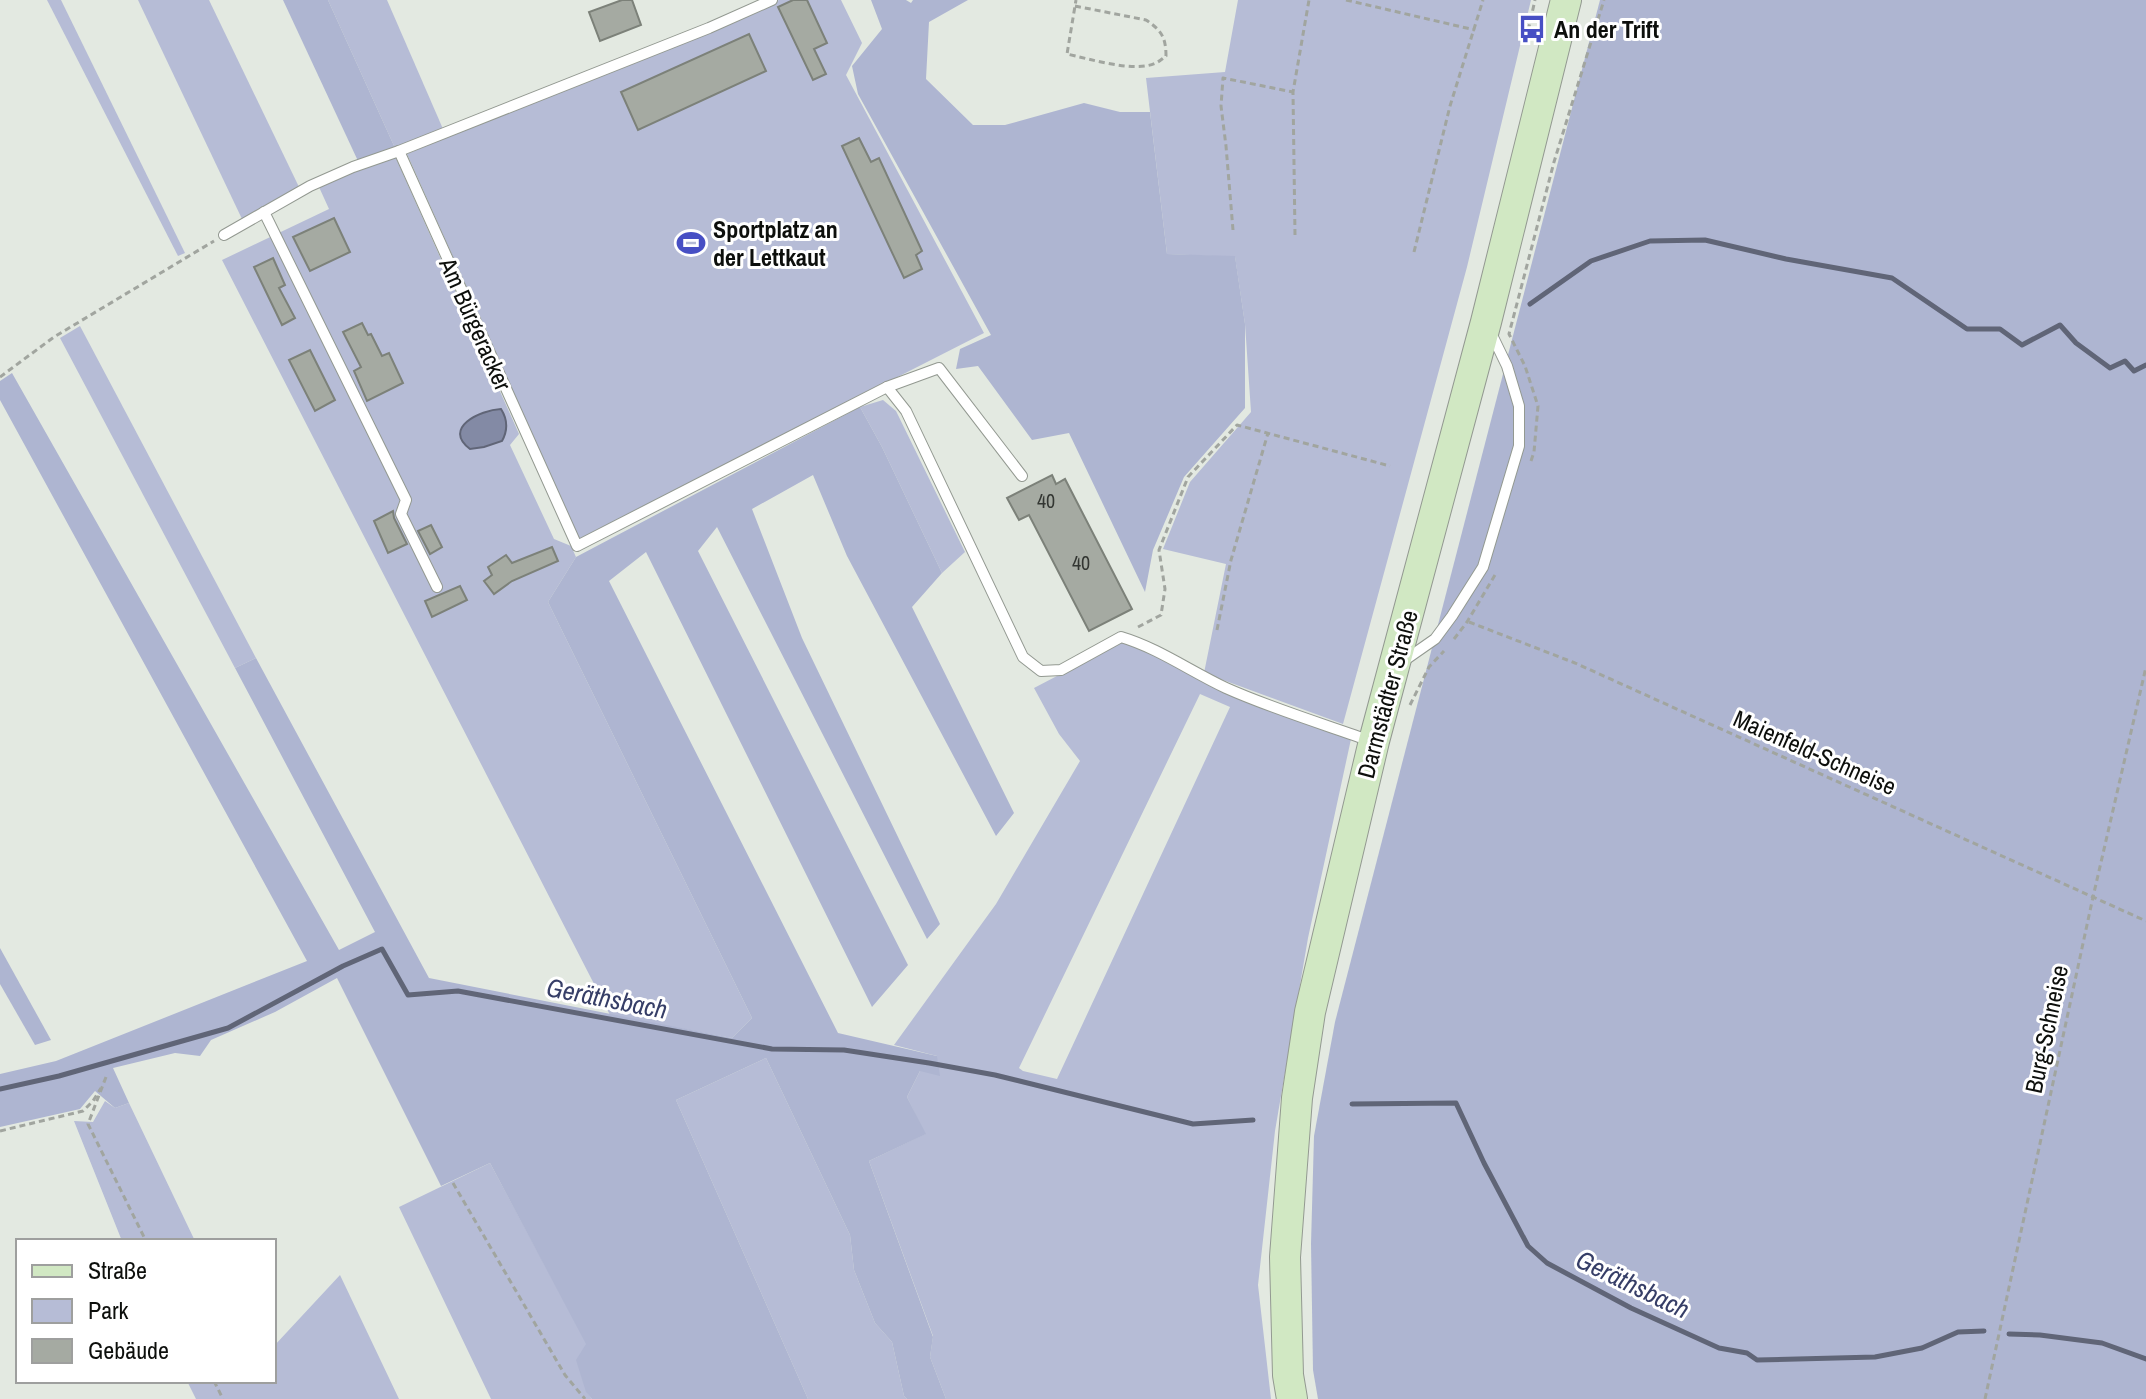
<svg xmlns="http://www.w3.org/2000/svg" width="2146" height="1399" font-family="'Archivo Narrow',sans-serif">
  <rect width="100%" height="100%" fill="#e3e9e1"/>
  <!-- green -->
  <g fill="#b6bcd6" fill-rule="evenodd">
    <path d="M47,0H61L185,253L178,256Z"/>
    <path d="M138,0H209L299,187L242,219Z"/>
    <path d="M328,0H387L443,129L395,148Z"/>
    <path d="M779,0H841L862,43L846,75L984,333L579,539L407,154Z"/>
    <path d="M1238,0H1531L1467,267L1343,724L1204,673L1226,564L1163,549L1190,482L1251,412L1245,324L1235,257L1167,254L1146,78L1225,72Z"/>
    <path d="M395,156L519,434L510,445L554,539L571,546L576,557L548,602L752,1018L732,1038L610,1015L222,260L329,209L319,187L356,170Z"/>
    <path d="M80,326L256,658L235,668L60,338Z"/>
    <path d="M883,400L896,411L965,552L942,573L882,447L860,407Z"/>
    <path d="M1124,641L1146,648L1233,696L1351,739L1308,938L1275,1131L1258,1285L1271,1399H946L930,1357L933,1336L869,1161L925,1134L907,1097L920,1071L937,1056L894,1045L996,904L1080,761L1059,734L1034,688ZM1200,694L1230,707L1057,1079L1023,1071L1019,1068Z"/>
    <path d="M766,1058L850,1235L854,1270L875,1323L892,1342L904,1396L907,1399H808L676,1100Z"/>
    <path d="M105,1101L115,1108L129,1103L195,1241H122L74,1121L93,1122Z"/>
    <path d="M490,1163L587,1344L586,1391L592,1399H491L399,1207Z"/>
    <path d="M340,1275L399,1399H196L187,1381H274V1346Z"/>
  </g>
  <!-- forest -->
  <g fill="#aeb5d1">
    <path d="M283,0H328L395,148L358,161Z"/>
    <path d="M871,0H906L911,3L913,0H968L929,22L926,79L973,125H1005L1084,103L1120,112H1150L1167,254L1235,256L1245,324V408L1184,477L1153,550L1145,592L1069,433L1032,440L978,366L956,369L960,349L991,335L858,94L852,66L882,29Z"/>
    <path d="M1600,0H2146V1399H1318L1313,1370L1311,1244L1314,1136L1335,1022Z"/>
    <path d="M12,373L339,950L375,932L235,668L256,658L429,978L732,1038L752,1018L548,602L576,557L860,407L882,447L942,573L912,607L1014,813L996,836L847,556L813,475L752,509L802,638L940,924L927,939L717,527L698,551L908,965L872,1007L646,552L609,581L838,1033L937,1056L940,1076L920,1071L907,1097L926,1134L869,1161L933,1337L930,1357L946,1399H907L904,1396L892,1342L875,1323L854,1270L850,1235L766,1058L676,1100L808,1399H592L586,1392L576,1360L586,1344L490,1163L441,1186L337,978L275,1012L211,1040L200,1056L175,1053L113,1068L129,1103L115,1108L95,1091L80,1109L0,1127V1074L56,1061L307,961L0,400V381Z"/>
    <path d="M0,948L51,1040L35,1045L0,984Z"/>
  </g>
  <!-- water -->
  <path fill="#838aa5" stroke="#606577" stroke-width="2" d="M501,409C508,420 508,430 502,441L484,447L470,449C442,428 480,410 501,409Z"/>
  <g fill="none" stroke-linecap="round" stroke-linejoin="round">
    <!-- stream -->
    <g stroke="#606577" stroke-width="5">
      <path d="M1530,304L1591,261L1650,241L1705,240L1786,259L1892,278L1967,329H2000L2022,345L2060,325L2076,343L2110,368L2125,361L2134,371L2146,365"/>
      <path d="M0,1089L59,1076L228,1028L343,966L382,949L408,995L458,991L772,1049L844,1050L929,1063L995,1075L1193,1124L1253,1120"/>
      <path d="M1352,1104L1456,1103L1484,1163L1528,1246L1547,1263L1631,1308L1719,1348L1747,1353L1757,1360L1875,1357L1922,1348L1958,1332L1984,1331"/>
      <path d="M2009,1334L2040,1335L2102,1343L2146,1359"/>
    </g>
  </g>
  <!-- building -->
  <g fill="#a5aaa2" stroke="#7c8179" stroke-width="2">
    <path d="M622,0H632L641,25L600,41L589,12Z"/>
    <path d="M793,0H807L827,43L814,49L826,74L813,80L778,7Z"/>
    <path d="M749,34L766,71L638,130L621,92Z"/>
    <path d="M859,138L871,162L879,158L922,251L916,255L922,269L904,278L842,146Z"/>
    <path d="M334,218L350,252L310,271L293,237Z"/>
    <path d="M273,258L285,285L279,288L295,318L282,325L254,267Z"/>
    <path d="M362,323L368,335L371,334L382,356L389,353L403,383L367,401L354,371L361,367L343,332Z"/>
    <path d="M310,350L335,400L315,411L289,360Z"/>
    <path d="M1052,475L1056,484L1065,479L1132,609L1089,631L1029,515L1019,520L1007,498Z"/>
    <path d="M393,511L394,518L407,544L388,553L374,521Z"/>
    <path d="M431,525L442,547L430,554L418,531Z"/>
    <path d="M552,547L558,561L512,581L494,594L484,581L492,575L488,567L506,555L512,563Z"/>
    <path d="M460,586L467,600L432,617L425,601Z"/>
  </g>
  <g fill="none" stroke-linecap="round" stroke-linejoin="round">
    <defs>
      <g id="service">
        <path d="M399,151L577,546L887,387L939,368L1022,476"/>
        <path d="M264,212L406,500L401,514L437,587"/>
        <path d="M224,235L310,186L353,167L399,151L709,28L772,0"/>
        <path d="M887,387L906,411L1023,657L1041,671L1061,670L1121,637C1158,648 1190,671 1226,688C1273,709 1323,724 1371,741"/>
        <path d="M1402,662L1435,639L1452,616L1483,567L1519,446V406L1507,366L1491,333"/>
      </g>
      <path id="secondary" d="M1292,1399L1288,1375L1285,1257L1297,1098L1310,1012L1374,741L1486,322L1566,0"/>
    </defs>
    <!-- service casing -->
    <use href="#service" stroke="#939991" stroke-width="12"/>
    <!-- secondary casing -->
    <use href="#secondary" stroke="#939991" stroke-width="32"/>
    <!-- path -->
    <g stroke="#a1a59f" stroke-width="3" stroke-dasharray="6 4" stroke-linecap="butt">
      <path d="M1346,0L1475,30"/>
      <path d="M1075,6L1146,20C1161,30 1166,37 1166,56C1163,58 1160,61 1156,63C1134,73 1090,59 1067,54L1076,0"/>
      <path d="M1526,40L1535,0"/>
      <path d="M1233,230L1226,146L1221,106L1223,78L1293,92"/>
      <path d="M1295,235L1293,92L1309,0"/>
      <path d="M1414,252L1450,106L1483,0"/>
      <path d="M0,377L54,337L214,241"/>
      <path d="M1531,461L1534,452L1538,406L1525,366L1509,334L1554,162L1604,0"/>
      <path d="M1469,622L1575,663L2146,921"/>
      <path d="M1138,627L1161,615L1165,589L1159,550L1188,477L1237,425L1390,466"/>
      <path d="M1217,630L1231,560L1268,433"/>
      <path d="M1454,639L1467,622L1495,575"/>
      <path d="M1410,705L1429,667L1444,651"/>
      <path d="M106,1077L88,1124L146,1241"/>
      <path d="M0,1131L83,1111L93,1101L101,1088"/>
      <path d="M453,1183L565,1375L585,1399"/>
      <path d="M214,1381L223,1399"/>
      <path d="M1985,1399L2093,897L2146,667"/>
    </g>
    <!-- service -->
    <use href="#service" stroke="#fff" stroke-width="10"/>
    <!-- secondary -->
    <use href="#secondary" stroke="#d1e8c3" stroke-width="30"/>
  </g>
  <!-- icons -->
  <defs>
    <symbol id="bus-bare" viewBox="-9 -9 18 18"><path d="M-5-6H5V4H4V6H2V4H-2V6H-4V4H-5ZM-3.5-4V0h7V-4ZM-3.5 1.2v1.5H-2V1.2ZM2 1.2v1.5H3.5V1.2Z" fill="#474fc4" stroke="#fff" stroke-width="2.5" paint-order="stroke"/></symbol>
    <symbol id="stadium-bare" viewBox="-9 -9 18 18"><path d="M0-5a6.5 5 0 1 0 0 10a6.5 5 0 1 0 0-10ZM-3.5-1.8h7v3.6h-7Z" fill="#474fc4" stroke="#fff" stroke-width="2.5" paint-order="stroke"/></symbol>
  </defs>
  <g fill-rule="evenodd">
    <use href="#bus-bare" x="1512" y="9" width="40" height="40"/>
    <use href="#stadium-bare" x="671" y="223" width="40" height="40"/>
  </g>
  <g text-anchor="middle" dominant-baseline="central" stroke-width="6" stroke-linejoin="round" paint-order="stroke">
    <!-- number labels -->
    <g font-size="20" fill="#333632">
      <text x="1046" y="500">40</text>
      <text x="1081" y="562">40</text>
    </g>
    <!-- poi labels -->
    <g font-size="24" font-weight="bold" fill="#0d0f0c" stroke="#fff" text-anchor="start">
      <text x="1554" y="29">An der Trift</text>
      <text x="713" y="229">Sportplatz an<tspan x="713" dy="28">der Lettkaut</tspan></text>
    </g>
    <!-- street labels -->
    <g font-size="24" fill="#0d0f0c" stroke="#fff">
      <text transform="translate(476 324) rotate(66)">Am Bürgeracker</text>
      <text transform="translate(1387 694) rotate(-75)">Darmstädter Straße</text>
      <text transform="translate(1815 752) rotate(24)">Maienfeld-Schneise</text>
      <text transform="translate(2046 1029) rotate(-78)">Burg-Schneise</text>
    </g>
    <!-- water labels -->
    <g font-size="26" font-style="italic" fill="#363e67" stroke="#fff">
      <text transform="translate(607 998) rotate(11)">Geräthsbach</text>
      <text transform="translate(1633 1284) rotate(26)">Geräthsbach</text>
    </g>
  </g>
  <!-- legend -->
  <rect x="16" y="1239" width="260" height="144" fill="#ffffff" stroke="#9e9f9e" stroke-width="2"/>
  <rect x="32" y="1265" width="40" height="12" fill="#d1e8c3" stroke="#9e9f9e" stroke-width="2"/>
  <text x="88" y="1279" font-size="24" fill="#0d0f0c">Straße</text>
  <rect x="32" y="1299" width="40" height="24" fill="#b6bcd6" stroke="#9e9f9e" stroke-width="2"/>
  <text x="88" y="1319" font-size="24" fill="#0d0f0c">Park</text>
  <rect x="32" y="1339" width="40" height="24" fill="#a5aaa2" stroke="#9e9f9e" stroke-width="2"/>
  <text x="88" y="1359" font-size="24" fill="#0d0f0c">Gebäude</text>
</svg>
